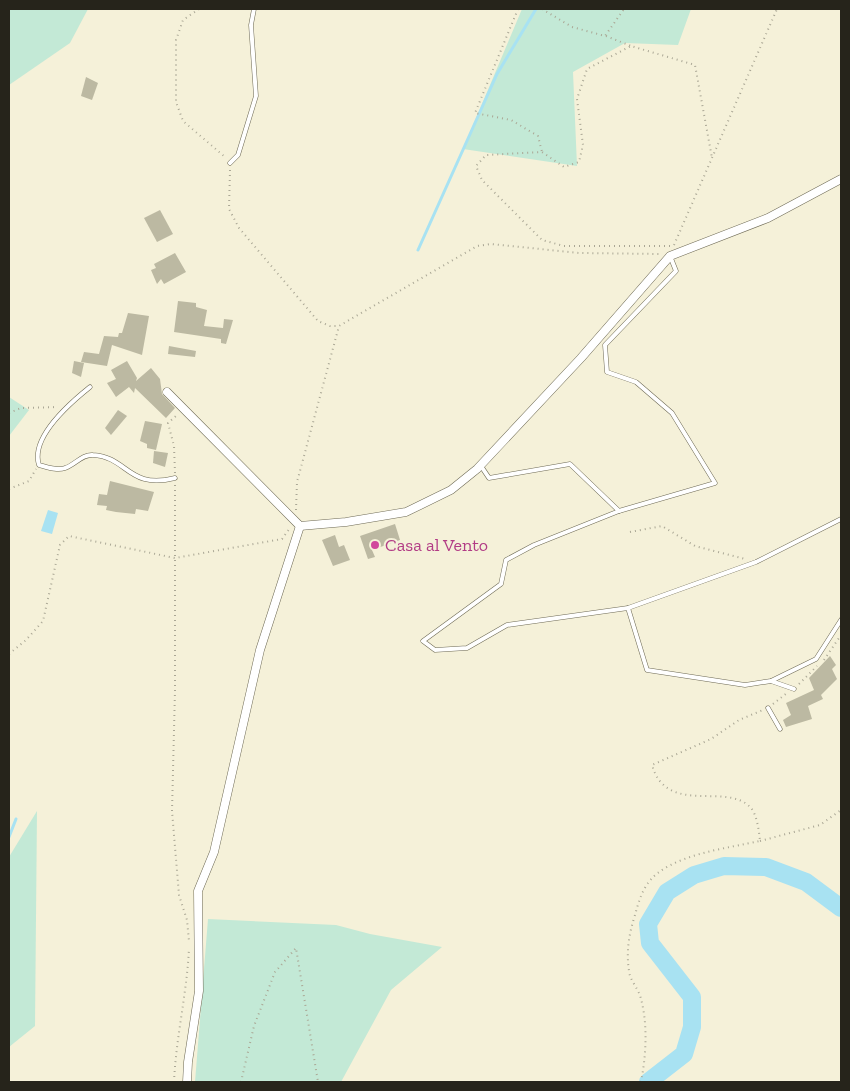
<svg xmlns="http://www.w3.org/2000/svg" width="850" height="1091" font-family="'Zilla Slab',serif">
  <rect width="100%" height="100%" fill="#f5f1d9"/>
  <!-- green -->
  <g fill="#c3e9d6">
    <path d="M9,9H88L70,43L9,85Z"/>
    <path d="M522,9H691L678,45L625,43L573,72L577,166L463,149Z"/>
    <path d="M9,397L29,410L9,436Z"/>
    <path d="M37,811L35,1026L9,1047V857Z"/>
    <path d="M208,919L336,925L370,934L442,947L391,990L341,1082H195Z"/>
  </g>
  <!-- water -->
  <path fill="#a8e2f2" d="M48,510L58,513L52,534L41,531Z"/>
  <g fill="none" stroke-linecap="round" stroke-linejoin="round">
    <!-- stream -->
    <g stroke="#a8e2f2" stroke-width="3">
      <path d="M418,250L497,74L536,9"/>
      <path d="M9,837L16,819"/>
    </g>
    <!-- river -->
    <path stroke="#a8e2f2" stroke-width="18" d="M648,1082L684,1054L692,1027V997L650,943L648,924L667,892L694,875L724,866L766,867L806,882L841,908"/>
  </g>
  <!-- building -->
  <g fill="#bcb9a2">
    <path d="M86,77L98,83L92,100L81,96Z"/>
    <path d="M160,210L173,234L157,242L144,218Z"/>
    <path d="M175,253L186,272L164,284L161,279L157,284L151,270L156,268L154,264Z"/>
    <path d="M178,301L196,303V307L207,310L204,326L223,328L224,319L233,320L226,344L221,343V339L174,332Z"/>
    <path d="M128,313L149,316L142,355L112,345L107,366L81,362L84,352L99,354L104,336L118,337L119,333H122Z"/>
    <path d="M169,346L196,351L195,357L168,354Z"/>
    <path d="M74,361L84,363L81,377L72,373Z"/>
    <path d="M127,361L137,378L136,381L151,368L160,379L162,394L175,408L166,418L135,388L134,393L129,387L116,397L107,383L116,379L111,370Z"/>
    <path d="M118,410L127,416L111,435L105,428Z"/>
    <path d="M145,421L162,424L156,450L147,448V444L140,441Z"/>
    <path d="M154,451L168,453L165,467L153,463Z"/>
    <path d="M110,481L154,492L148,511L136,509L135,514L116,512L106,510L107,506L97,505L99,494L107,495Z"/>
    <path d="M395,524L400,540L372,550L375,557L368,559L360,536Z"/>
    <path d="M335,535L339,547L344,545L350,560L333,566L322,540Z"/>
    <path d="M830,656L836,665L832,669L837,679L821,695L823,699L808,706L812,719L786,727L783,720L791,715L786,703L814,690L809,678Z"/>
  </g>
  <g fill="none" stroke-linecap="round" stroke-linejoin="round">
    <defs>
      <g id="lane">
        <path d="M230,163L238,155L256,96L251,25L254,9"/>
        <path d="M90,387C70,403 30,437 39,465C47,467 57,471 65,468C75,465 82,454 93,455C128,457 128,490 175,478"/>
        <path d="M481,466L489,478L570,464L619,511L715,483L672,413L636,382L607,372L605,345L676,271L670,256"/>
        <path d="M619,511L534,545L506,560L501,584L423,641L435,650L467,648L507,625L628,608L756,562L841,519"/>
        <path d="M628,608L647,670L745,685L771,681L816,659L841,620"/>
        <path d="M771,681L794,689"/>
        <path d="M768,708L780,729"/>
      </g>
      <g id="street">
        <path d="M167,392L300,526L346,522L406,512L451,490L477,469L581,358L670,256L768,218L841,179"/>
        <path d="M187,1082L188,1062L199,991L198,891L214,852L260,650L300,526"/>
      </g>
    </defs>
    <!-- lane casing -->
    <use href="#lane" stroke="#6e6a55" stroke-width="5"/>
    <!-- street casing -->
    <use href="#street" stroke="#6e6a55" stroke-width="9"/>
    <!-- path -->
    <g stroke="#aaa795" stroke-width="2" stroke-dasharray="1 4" stroke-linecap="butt">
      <path d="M199,9L183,20L176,40V102L183,121L225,157"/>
      <path d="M518,9L475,113L511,120L538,136L542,152"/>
      <path d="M542,9L572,27L605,36L624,9"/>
      <path d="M606,36L631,46"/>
      <path d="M230,170L229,209L239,228L318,321L330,326H339L477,246L491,244L579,253L662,254"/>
      <path d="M674,245L777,9"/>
      <path d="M670,246H564L542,240L482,180L476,166L486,155L542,152L564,167L579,162L583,145L577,99L587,69L631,46L695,65L712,158"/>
      <path d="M9,413L21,408L58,407"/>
      <path d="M175,473L174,446L168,423L177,415"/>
      <path d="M175,485V690L172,811L179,895L187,920L189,941"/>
      <path d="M9,489L29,481L36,469"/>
      <path d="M296,510L297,482L339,326"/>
      <path d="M630,532L662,526L695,546L745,559"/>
      <path d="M9,654L26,640L43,621L60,545L69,536L175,558L282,539L290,528"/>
      <path d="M824,660L841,635"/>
      <path d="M799,684L817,666"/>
      <path d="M773,704L787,693"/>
      <path d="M760,841L820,825L841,810"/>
      <path d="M174,1082C176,1037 187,993 189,948"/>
      <path d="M241,1082L254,1026L275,972L296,948L318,1082"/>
      <path d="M641,1082C646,1056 648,1025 641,999C639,989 630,981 629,971C626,951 629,934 635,915C638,904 641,893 648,883C668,855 728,848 760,841C759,831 757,815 751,808C727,781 667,817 652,765L711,739L739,720L763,710"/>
    </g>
    <!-- lane -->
    <use href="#lane" stroke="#fff" stroke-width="4"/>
    <!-- street -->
    <use href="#street" stroke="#fff" stroke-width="8"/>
  </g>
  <!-- markers -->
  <circle fill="#d1479c" stroke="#f5f1d9" stroke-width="2" cx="375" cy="545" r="5"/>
  <g text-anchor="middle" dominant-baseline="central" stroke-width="4" stroke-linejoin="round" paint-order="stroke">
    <!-- hotel labels -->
    <g font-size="18" fill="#b23c85" stroke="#f5f1d9" text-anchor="start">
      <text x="385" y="545">Casa al Vento</text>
    </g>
  </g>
  <!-- border -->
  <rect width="850" height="1091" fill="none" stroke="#26241b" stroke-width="20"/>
</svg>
